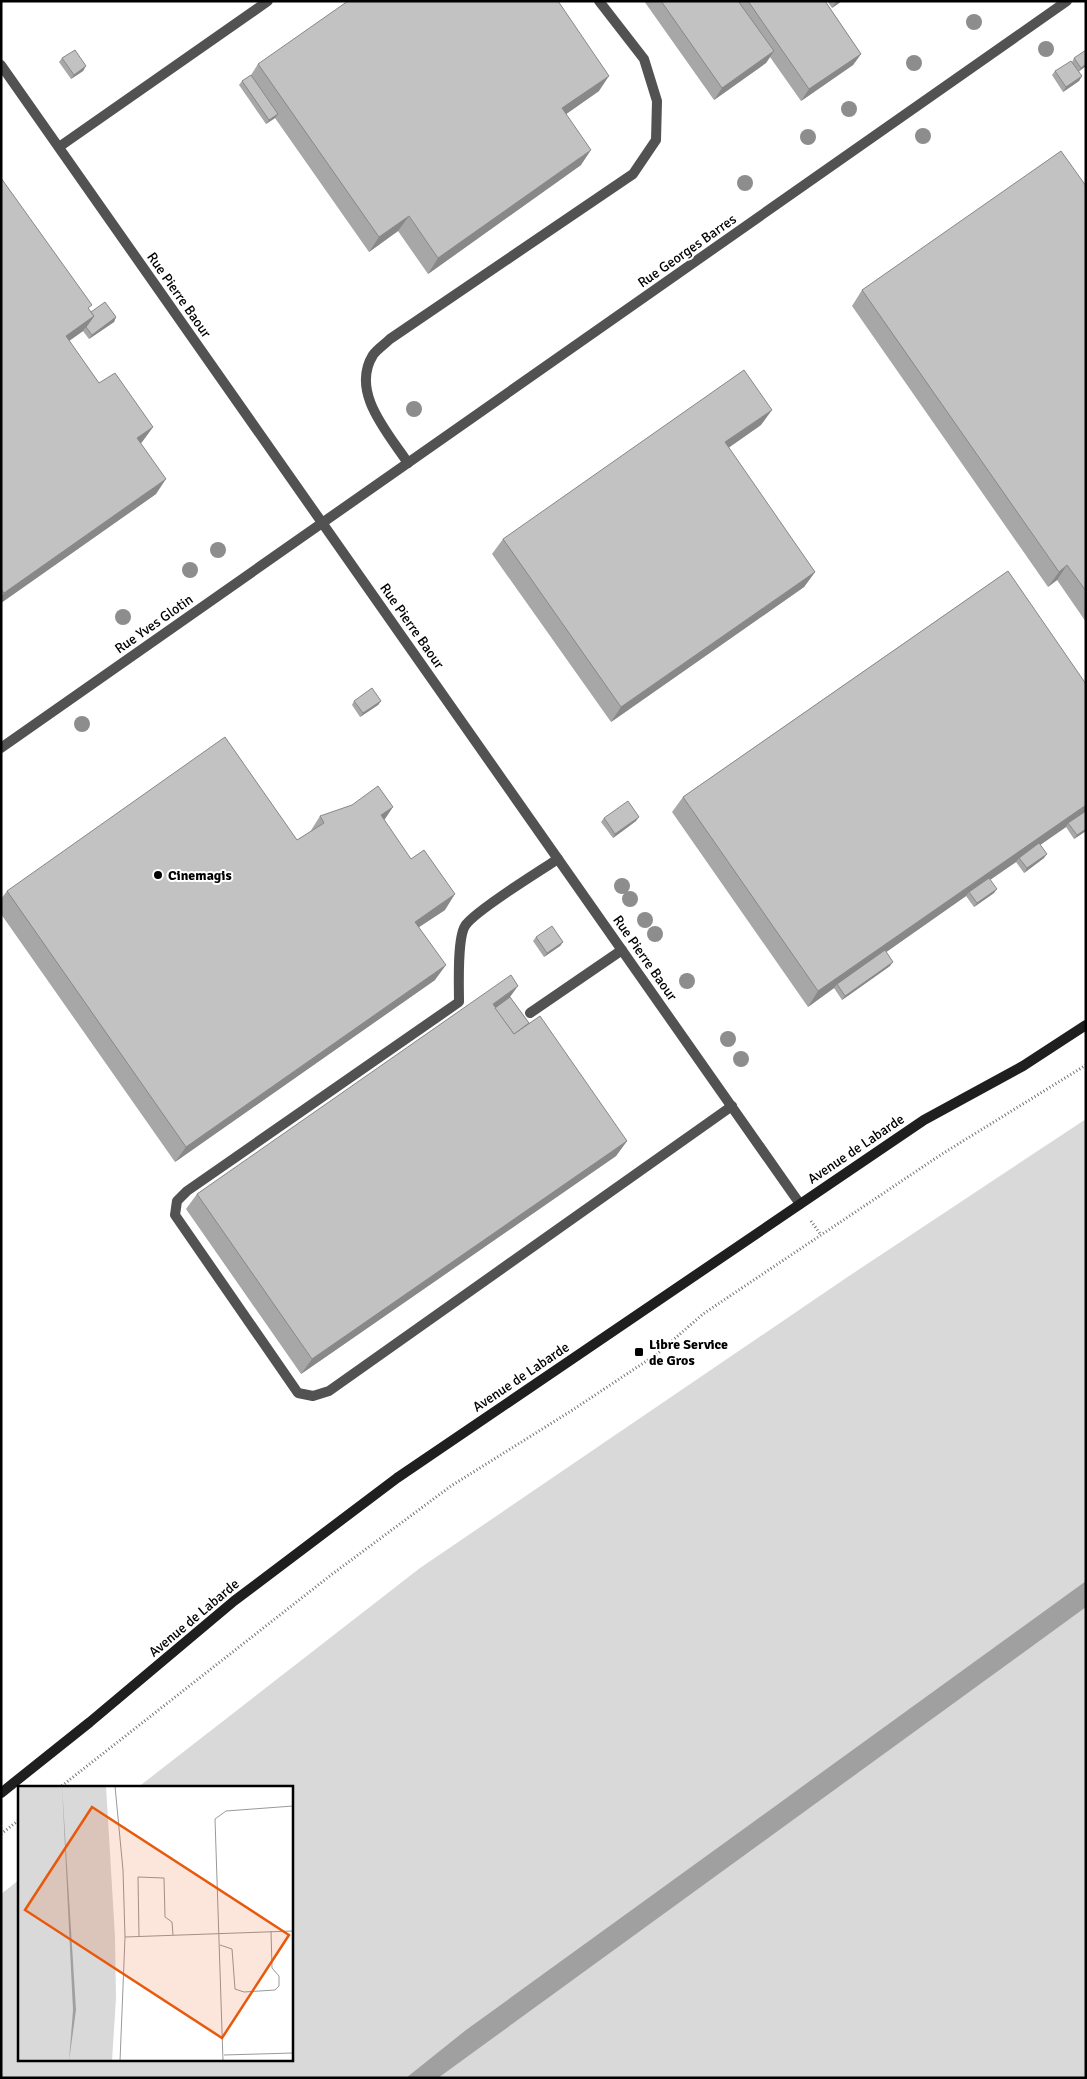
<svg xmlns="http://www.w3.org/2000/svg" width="1087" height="2079" font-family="Signika,sans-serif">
  <rect width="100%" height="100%" fill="#fff"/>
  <!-- green -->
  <path fill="#d9d9d9" d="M1086,1119V2078H1V1894L19,1880V2060H291V1788H137L420,1568L849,1276Z"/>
  <!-- water -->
  <path fill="#a0a0a0" d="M1086,1581V1607L438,2078H406L466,2030Z"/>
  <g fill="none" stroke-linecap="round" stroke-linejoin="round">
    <!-- path -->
    <g stroke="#747474" stroke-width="3" stroke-dasharray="1 2.5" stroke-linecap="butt">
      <path d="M811,1221L821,1235"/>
      <path d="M59,1788L331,1575L451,1486L571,1411L657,1354L703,1314L942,1154L1086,1065"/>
      <path d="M1,1834L19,1820"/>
    </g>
    <!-- lane -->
    <g stroke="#525252" stroke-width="10">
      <path d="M59,147L268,1"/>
      <path d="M408,463C388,433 350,392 373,355C377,349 385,344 390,339L633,174L656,140L657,101L644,59L599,1"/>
      <path d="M558,859C541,870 473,912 465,926C457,939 459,986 459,1002L187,1191L177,1201L175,1215L298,1393L313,1396L329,1391L732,1106"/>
      <path d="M530,1013L622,950"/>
    </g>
    <!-- street -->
    <g stroke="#525252" stroke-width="10">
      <path d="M1,65L800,1204"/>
      <path d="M1,748L1067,1"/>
    </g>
    <!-- secondary -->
    <path stroke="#1f1f1f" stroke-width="10" d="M1,1793L90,1722L234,1601L397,1478L924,1120L1023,1066L1086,1025"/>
  </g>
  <!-- trees -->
  <g fill="#8d8d8d">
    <circle cx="974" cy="22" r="8"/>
    <circle cx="1046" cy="49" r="8"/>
    <circle cx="914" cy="63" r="8"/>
    <circle cx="849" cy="109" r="8"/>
    <circle cx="923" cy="136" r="8"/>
    <circle cx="808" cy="137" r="8"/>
    <circle cx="745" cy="183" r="8"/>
    <circle cx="414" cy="409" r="8"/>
    <circle cx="218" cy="550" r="8"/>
    <circle cx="190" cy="570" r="8"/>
    <circle cx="123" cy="617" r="8"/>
    <circle cx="82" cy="724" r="8"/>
    <circle cx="622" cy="886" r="8"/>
    <circle cx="630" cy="899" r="8"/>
    <circle cx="645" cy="920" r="8"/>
    <circle cx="655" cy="934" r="8"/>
    <circle cx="687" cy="981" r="8"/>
    <circle cx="728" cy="1039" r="8"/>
    <circle cx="741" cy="1059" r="8"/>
  </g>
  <!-- wall -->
  <g fill="#a7a7a7">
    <path d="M644,1H825L861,54L853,65L801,101L770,57L766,63L714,100Z"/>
    <path d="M827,1H842L832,8Z"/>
    <path d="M62,58L86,66L83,71L71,79L59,62Z"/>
    <path d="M1074,58L1086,66L1078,72L1082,76L1079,81L1063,92L1052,75L1055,71L1072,62Z"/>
    <path d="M258,64L599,91L566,114L581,165L428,274L398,231L369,252L275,118L266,124L239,85L242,81L251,75Z"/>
    <path d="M1,178L91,312L116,317L114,322L89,339L83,331L69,341L99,383L153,427L142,442L141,443L156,494L1,603Z"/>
    <path d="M1086,186V622L1057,580L1048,587L852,306L862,290Z"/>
    <path d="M761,425L728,448L815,572L804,587L611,722L492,554L503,539Z"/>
    <path d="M1008,571L1086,831L1074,839L1066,827L1040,845L1044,858L1024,873L1016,862L990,879L994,893L974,907L966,896L886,952L890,966L842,1000L834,988L808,1007L672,812L683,797Z"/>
    <path d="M354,701H381L378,705L360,717L352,705Z"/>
    <path d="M320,816L384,820L445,910L419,927L435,980L175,1162L1,914V899L7,891L297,840L310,832Z"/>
    <path d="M604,818L636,821L613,838L601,822Z"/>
    <path d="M536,937L563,942L560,946L544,957L533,941Z"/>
    <path d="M510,997L529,1023L627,1141L616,1156L301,1374L186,1209L197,1194Z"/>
  </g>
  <!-- shaded-wall -->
  <g fill="#888">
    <path d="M837,1H842L832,8Z"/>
    <path d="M774,51L766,63L714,100L722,88Z"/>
    <path d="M861,54L853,65L801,101L809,89Z"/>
    <path d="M1086,64V66L1078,72L1081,68Z"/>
    <path d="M86,66L83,71L71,79L74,75Z"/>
    <path d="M609,76L599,91L552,124L562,108Z"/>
    <path d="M1082,76L1079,81L1063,92L1066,87Z"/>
    <path d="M278,114L275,118L266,124L269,120Z"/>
    <path d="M591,150L581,165L428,274L438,258Z"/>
    <path d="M409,216L398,231L369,252L379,237Z"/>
    <path d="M94,316L83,331L55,351L66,336Z"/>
    <path d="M116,317L114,322L89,339L92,335Z"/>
    <path d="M772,410L761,425L714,458L725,442Z"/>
    <path d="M153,427L142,442L126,453L137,438Z"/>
    <path d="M166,479L156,494L1,603V597L4,593Z"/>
    <path d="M1067,565L1057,580L1048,587L1059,572Z"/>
    <path d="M815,572L804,587L611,722L621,707Z"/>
    <path d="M381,701L378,705L360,717L363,713Z"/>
    <path d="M1086,805V813L1068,823L1066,827L1020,859L1019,858L1016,862L970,894L969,892L966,896L838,986L837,984L834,988L808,1007L818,991Z"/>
    <path d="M393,807L383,822L381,815Z"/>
    <path d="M639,817L636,821L613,838L615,834Z"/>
    <path d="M1086,829V831L1074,839L1077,835Z"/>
    <path d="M1047,854L1044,858L1024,873L1027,868Z"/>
    <path d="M997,889L994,893L974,907L977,903Z"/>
    <path d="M455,894L445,910L404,937L415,922Z"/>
    <path d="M563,942L560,946L544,957L547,953Z"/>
    <path d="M893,962L890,966L842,1000L845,996Z"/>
    <path d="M446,965L435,980L175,1162L186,1147Z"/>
    <path d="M518,986L507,1001L486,1016L493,1004Z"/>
    <path d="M627,1141L616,1156L301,1374L312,1359Z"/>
  </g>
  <!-- building -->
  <g fill="#c2c2c2" stroke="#888">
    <path d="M348,1H558L609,76L562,108L591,150L438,258L409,216L379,237L258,64Z"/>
    <path d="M661,1H738L774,51L722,88Z"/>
    <path d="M748,1H825L861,54L809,89Z"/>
    <path d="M75,50L86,66L74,75L62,58Z"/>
    <path d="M1086,50V64L1081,68L1074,58Z"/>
    <path d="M1071,61L1082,76L1066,87L1055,71Z"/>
    <path d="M251,75L278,114L269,120L242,81Z"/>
    <path d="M1061,151L1086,186V591L1067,565L1059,572L862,290Z"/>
    <path d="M1,178L92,305L88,308L94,316L66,336L99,383L115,373L153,427L137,438L166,479L4,593L1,589Z"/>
    <path d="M105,302L116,317L92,335L86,327L94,316L91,312Z"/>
    <path d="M744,370L772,410L725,442L815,572L621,707L503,539Z"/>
    <path d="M1008,571L1086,684V805L818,991L683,797Z"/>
    <path d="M372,688L381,701L363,713L354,701Z"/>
    <path d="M225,737L297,840L324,823L320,816L352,805L378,786L393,807L381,815L411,859L424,850L455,894L415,922L446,965L186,1147L7,891Z"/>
    <path d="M628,801L639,817L615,834L604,818Z"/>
    <path d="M1086,811V829L1077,835L1068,823Z"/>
    <path d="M1039,843L1047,854L1027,868L1019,858Z"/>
    <path d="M989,878L997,889L977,903L969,892Z"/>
    <path d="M552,926L563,942L547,953L536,937Z"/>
    <path d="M885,950L893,962L845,996L837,984Z"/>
    <path d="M511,975L518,986L493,1004L514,1034L540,1016L627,1141L312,1359L197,1194Z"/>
    <path d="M510,997L529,1023L514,1034L495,1008Z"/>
  </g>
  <!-- markers -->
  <g fill="#000" stroke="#fff" stroke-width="2">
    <circle cx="158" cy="875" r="5"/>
    <rect x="634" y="1347" width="10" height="10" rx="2.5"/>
  </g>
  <g text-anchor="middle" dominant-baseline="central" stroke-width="4" stroke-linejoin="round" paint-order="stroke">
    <!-- street labels -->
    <g font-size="14" fill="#000" stroke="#fff">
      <text transform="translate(687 251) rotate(-35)">Rue Georges Barres</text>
      <text transform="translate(179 295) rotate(55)">Rue Pierre Baour</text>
      <text transform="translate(154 624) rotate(-35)">Rue Yves Glotin</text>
      <text transform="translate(412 626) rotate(55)">Rue Pierre Baour</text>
      <text transform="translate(645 958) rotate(55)">Rue Pierre Baour</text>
      <text transform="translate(856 1149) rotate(-34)">Avenue de Labarde</text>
      <text transform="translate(521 1377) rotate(-34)">Avenue de Labarde</text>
      <text transform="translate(194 1618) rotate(-40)">Avenue de Labarde</text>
    </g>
    <!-- poi labels -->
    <g font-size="14" font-weight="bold" fill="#000" stroke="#fff" text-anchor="start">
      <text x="168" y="875">Cinemagis</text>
      <text x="649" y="1344">Libre Service<tspan x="649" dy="16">de Gros</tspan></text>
    </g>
  </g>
  <!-- overview -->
  <g transform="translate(18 1786)">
    <rect width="275" height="275" fill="#fff"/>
    <path d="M0,0H88L97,151L98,212L94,275H0Z" fill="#d9d9d9"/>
    <path d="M44,0L58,224L51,275L55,224Z" fill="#a0a0a0"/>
    <path fill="none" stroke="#999" stroke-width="1" d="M97,0L105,84L107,151L102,275M121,150L120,91L146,92L147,131L154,136L155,149M107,151L275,145M202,159L214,163L217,203L226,206L257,204L261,200V190L254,182L253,145M206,269L275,267M205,275L197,33L208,25L275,20"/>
    <path fill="#e8590c" fill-opacity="0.15" stroke="#e8590c" stroke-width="2.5" d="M74,21L271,149L204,252L7,124Z"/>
    <rect width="275" height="275" fill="none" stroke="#000" stroke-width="2.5"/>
  </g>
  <!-- border -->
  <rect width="1087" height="2079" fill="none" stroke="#000000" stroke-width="5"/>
</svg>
